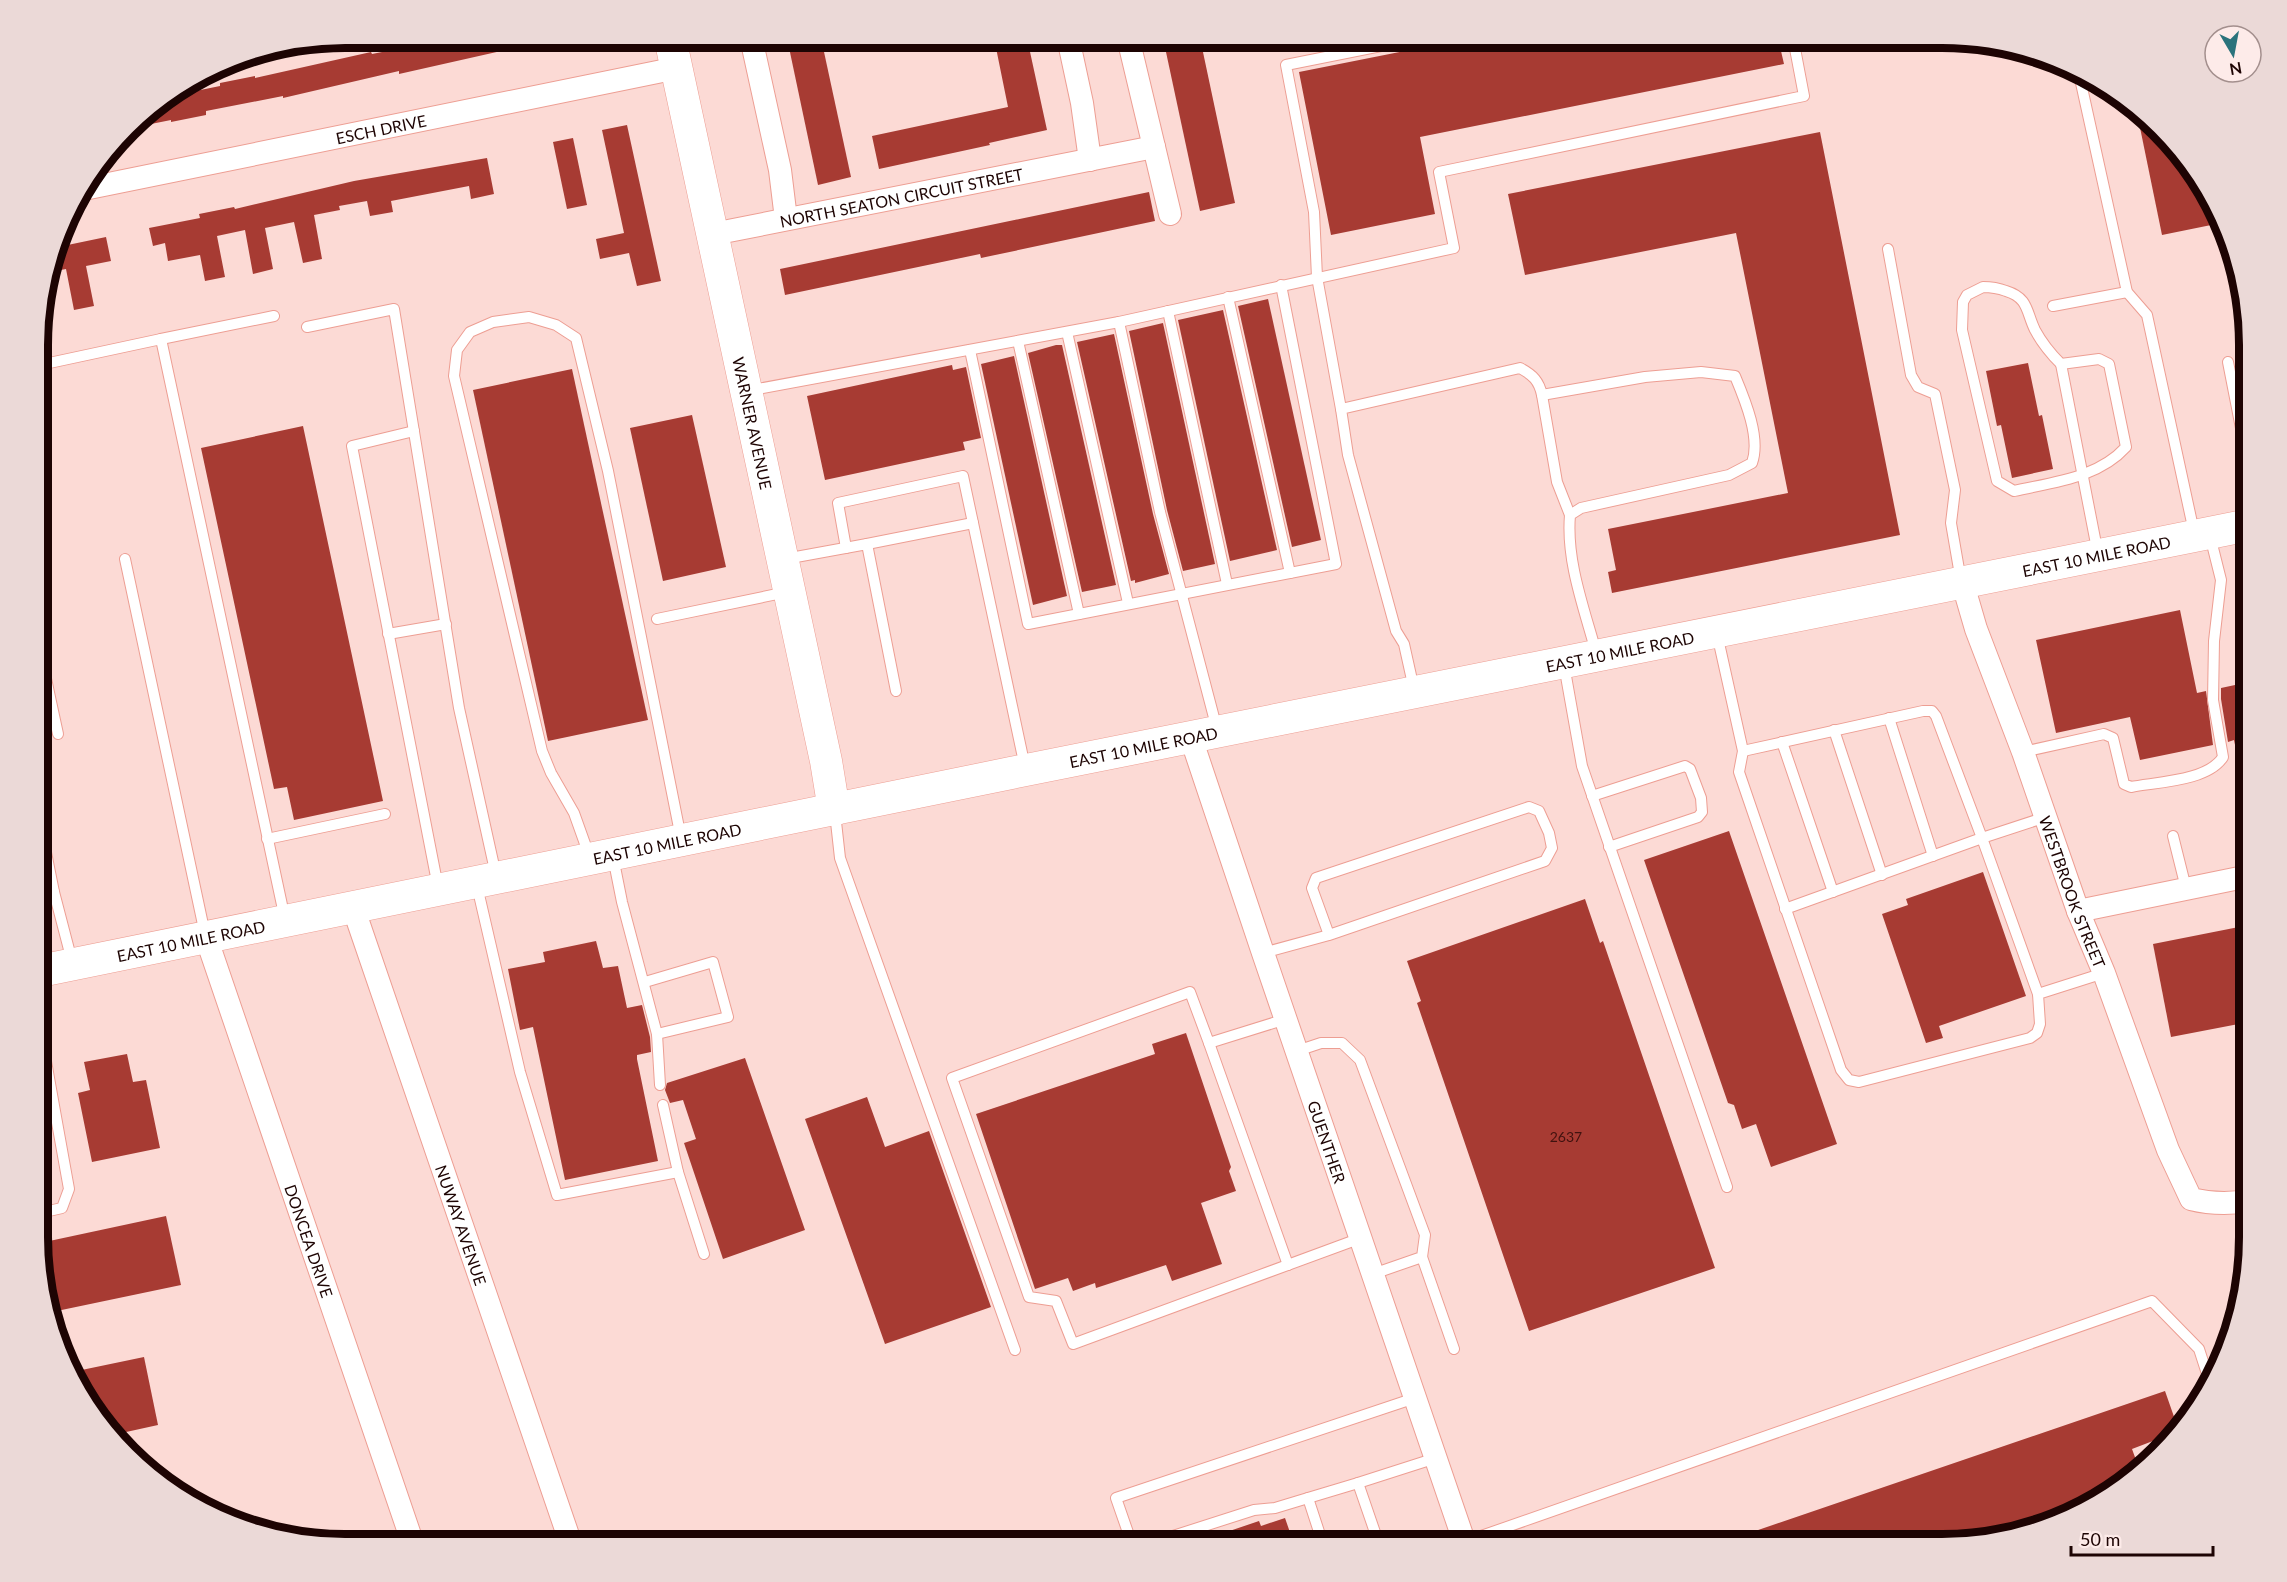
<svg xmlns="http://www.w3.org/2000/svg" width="2287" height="1582" font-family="Lato,sans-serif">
  <rect width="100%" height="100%" fill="#fcdad5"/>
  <!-- building -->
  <g fill="#a73b33">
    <path d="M452,38H531L532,44L399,74V71L283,98V96L206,111V115L171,122V120L131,128L142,114L171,96L220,86V83L255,76V78L371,52L372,54Z"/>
    <path d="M787,38H821L851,177L818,185Z"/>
    <path d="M994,38H1027L1047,130L989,143L990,145L879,169L872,136L1008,107Z"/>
    <path d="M1163,38H1200L1235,203L1200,211Z"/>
    <path d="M1470,38H1778L1784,64L1420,137L1435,214L1331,235L1299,72Z"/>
    <path d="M2136,108L2173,143L2218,209L2221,223L2162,235Z"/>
    <path d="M627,125L661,281L637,286L629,253L600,259L596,239L624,233L602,130Z"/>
    <path d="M1820,132L1900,535L1612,593L1608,572L1616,570L1608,529L1788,493L1736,233L1525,275L1508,194Z"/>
    <path d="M573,138L587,205L567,209L553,142Z"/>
    <path d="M487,158L494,194L471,199L469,186L391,201L393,212L370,216L367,201L339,206L340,210L314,215L322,259L303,263L294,222L265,228L273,269L253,274L245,230L217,236L225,277L205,281L200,255L168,261L165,243L153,246L149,228L200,218L199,214L234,207L235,209L354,181Z"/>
    <path d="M1149,192L1155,221L981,258L980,254L785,295L780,269Z"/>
    <path d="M106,237L111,261L86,266L94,306L74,310L66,269L50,272L58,247Z"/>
    <path d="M1268,299L1321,540L1292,547L1238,306Z"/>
    <path d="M1223,310L1277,550L1230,561L1178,320Z"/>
    <path d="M1163,323L1215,564L1183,571L1167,510L1129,331Z"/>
    <path d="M1114,334L1153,514L1169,574L1135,583V580L1131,581L1077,342Z"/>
    <path d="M1056,345H1062L1116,585L1082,592L1028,353Z"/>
    <path d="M1014,356L1067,596L1033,605L981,364Z"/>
    <path d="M2028,363L2039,416L2042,415L2053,469L2012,478L2001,425L1997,426L1986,371Z"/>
    <path d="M952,365L953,370L966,367L981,438L963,442L965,450L825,480L807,396Z"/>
    <path d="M572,369L648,720L548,741L473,390Z"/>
    <path d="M692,415L726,567L663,581L630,428Z"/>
    <path d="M303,426L383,801L294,820L287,787L274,789L201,448Z"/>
    <path d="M2180,610L2197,693L2206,691L2213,745L2140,760L2130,717L2056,733L2036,640Z"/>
    <path d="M2249,682V778L2242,779L2234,740L2228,742L2221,699V688Z"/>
    <path d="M1729,831L1837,1144L1771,1167L1756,1124L1742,1129L1734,1105L1728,1103L1644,860Z"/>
    <path d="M1983,872L2026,996L1939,1026L1943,1038L1926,1043L1882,914L1908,905L1906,899Z"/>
    <path d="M1585,899L1600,943L1603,941L1715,1268L1529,1331L1417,1003L1421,1001L1407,961Z"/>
    <path d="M2249,925V1022L2171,1037L2153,944Z"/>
    <path d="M596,941L603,968L618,966L627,1008L642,1005L650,1037L651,1052L637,1055V1059L658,1161L565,1180L533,1027L520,1030L508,969L545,962L543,952Z"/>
    <path d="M1186,1033L1231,1167L1229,1171L1236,1191L1201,1203L1222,1264L1172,1281L1166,1265L1096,1288L1095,1283L1073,1291L1068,1278L1035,1289L976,1114L1155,1054L1152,1044Z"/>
    <path d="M127,1054L133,1082L146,1080L160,1148L92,1162L78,1093L90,1090L84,1062Z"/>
    <path d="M745,1058L805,1230L723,1259L684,1143L696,1139L683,1100L670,1103L665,1090L667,1083Z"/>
    <path d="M867,1097L885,1147L929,1131L991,1307L885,1344L805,1119Z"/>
    <path d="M166,1216L181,1285L52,1312L40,1277V1243Z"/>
    <path d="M144,1357L158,1425L117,1434L79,1391L72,1372Z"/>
    <path d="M2165,1391L2179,1431L2132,1449L2140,1471L2078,1513L2021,1534L1942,1544H1723V1542Z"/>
    <path d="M1285,1518L1294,1544H1198L1197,1542L1259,1521L1261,1526Z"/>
  </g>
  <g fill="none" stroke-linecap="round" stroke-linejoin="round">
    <defs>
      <g id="lane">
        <path d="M2079,74L2127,292L2147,315L2194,532"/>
        <path d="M1888,249L1911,375L1918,387L1935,394L1955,490L1951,523L1961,581"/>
        <path d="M1983,287C1992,287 1998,288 2006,291C2029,298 2026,312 2035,330C2042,343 2051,354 2061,364L2099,359L2109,364L2126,447C2098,478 2054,482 2014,491L1997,481L1962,330L1963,302L1967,295Z"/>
        <path d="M1228,297L1290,573"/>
        <path d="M2053,306L2127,292"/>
        <path d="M1168,311L1227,584"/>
        <path d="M1119,322L1454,248L1439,172L1804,96L1793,38"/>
        <path d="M307,327L394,309L459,708L496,875"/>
        <path d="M1067,332L1128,603"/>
        <path d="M161,339L274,316"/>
        <path d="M1018,341L1079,614"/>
        <path d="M970,350L1028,624L1336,564L1281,285"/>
        <path d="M2228,362L2249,469"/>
        <path d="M2061,364L2098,554"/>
        <path d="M40,365L161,339L285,919"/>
        <path d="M747,391L1119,322L1160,512L1217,729"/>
        <path d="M1542,395L1557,482L1570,515"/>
        <path d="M1341,409L1317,277L1314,212L1286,65L1421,38"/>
        <path d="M414,431L352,446L438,887"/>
        <path d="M867,544L973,523"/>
        <path d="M846,548L838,503L963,476L1025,767"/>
        <path d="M125,559L205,934"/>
        <path d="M785,559L867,544L896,691"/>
        <path d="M657,619L787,592"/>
        <path d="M388,634L446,624"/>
        <path d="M1717,634L1743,751L1739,772L1841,1070L1849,1080L1859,1082L2030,1038L2037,1033L2040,1024L2038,994L2104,973"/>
        <path d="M40,651L58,734"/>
        <path d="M1564,665L1582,766L1727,1187"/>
        <path d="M1414,689L1404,644L1396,631L1348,455L1341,409L1520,368C1533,375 1539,381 1542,395L1645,377L1701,372L1735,376C1745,400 1761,438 1752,463L1729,475L1581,508L1570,515C1566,561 1584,608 1596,652"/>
        <path d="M1889,718L1933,856"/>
        <path d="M1834,730L1882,875"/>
        <path d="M1782,742L1833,892"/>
        <path d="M1743,751L1923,711H1932L1936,716L1982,838L1785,909"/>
        <path d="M2023,752L2104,734L2113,738L2124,784L2131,787C2157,782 2208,781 2223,757L2213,700L2214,641L2221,580L2210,536"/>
        <path d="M1592,796L1685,766L1690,769L1701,798L1702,812L1698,817L1609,847"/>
        <path d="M835,813L840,858L1015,1350"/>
        <path d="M40,823L54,892L72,961"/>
        <path d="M2173,836L2186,888"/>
        <path d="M267,839L385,814"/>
        <path d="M589,855L574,813L551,773L542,751L454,376L457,350L470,332L493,322L529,317L556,325L576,338L608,471L681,838"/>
        <path d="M613,857L622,902L657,1034L660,1085"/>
        <path d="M477,886L520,1072L557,1195L678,1172L663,1105"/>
        <path d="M40,895L54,892"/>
        <path d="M1263,953L1329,935L1545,861L1552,848L1549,833L1539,811L1529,807L1316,878L1312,888L1329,935"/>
        <path d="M645,982L713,962L728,1017L657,1034"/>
        <path d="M2038,994L1982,838L2046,817"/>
        <path d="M1286,1019L1209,1043L1190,992L952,1078L1029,1297L1056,1301L1073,1344L1361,1238"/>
        <path d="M40,1028L69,1189L62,1208L40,1213"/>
        <path d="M1209,1043L1288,1265"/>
        <path d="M1297,1051L1321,1043H1342L1360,1060L1425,1235L1422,1257L1373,1274"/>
        <path d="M678,1172L704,1254"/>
        <path d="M1422,1257L1454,1349"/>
        <path d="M1308,1498L1358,1483"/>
        <path d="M1464,1542L2152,1301L2199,1349L2209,1380"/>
        <path d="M1132,1544L1116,1498L1415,1398"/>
        <path d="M1148,1544L1254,1510L1275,1508L1308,1498L1323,1544"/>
        <path d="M1379,1544L1358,1483L1436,1458"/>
      </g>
      <g id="street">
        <path d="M751,38L780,170L786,219"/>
        <path d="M1068,38L1082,103L1090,160"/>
        <path d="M1128,38L1170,214"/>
        <path id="s1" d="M84,189L677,68"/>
        <path id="s2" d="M713,234L1154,147"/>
        <path id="s3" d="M1962,581L1976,629L2023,752L2078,911L2104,973L2168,1150L2191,1199C2211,1204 2229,1204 2249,1201"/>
        <path id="s4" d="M1191,738L1263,953L1465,1544"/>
        <path id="s5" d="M353,907L571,1544"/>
        <path d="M2078,911L2249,876"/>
        <path id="s6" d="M206,937L413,1544"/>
      </g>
      <g id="secondary">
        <path id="s7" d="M670,38L826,761L834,810"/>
        <path id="s8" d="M40,971L1011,773L2249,525"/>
      </g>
    </defs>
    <!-- lane casing -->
    <use href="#lane" stroke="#ed9e93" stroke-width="12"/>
    <!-- street casing -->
    <use href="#street" stroke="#ed9e93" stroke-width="24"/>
    <!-- secondary casing -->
    <use href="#secondary" stroke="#ed9e93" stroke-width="33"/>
    <!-- lane -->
    <use href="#lane" stroke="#fff" stroke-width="10"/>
    <!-- street -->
    <use href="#street" stroke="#fff" stroke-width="22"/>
    <!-- secondary -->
    <use href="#secondary" stroke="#fff" stroke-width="32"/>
  </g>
  <g text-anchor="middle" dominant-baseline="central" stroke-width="4.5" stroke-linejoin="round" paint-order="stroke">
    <!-- number labels -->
    <g font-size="14" fill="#40120f">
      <text x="1566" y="1136">2637</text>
    </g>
    <!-- street labels -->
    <g font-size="16" fill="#1d0403" stroke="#fdebe9">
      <text stroke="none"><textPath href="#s1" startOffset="303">ESCH DRIVE</textPath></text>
      <text stroke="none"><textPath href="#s2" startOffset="192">NORTH SEATON CIRCUIT STREET</textPath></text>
      <text stroke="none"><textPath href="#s7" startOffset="394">WARNER AVENUE</textPath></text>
      <text stroke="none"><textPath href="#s8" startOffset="2098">EAST 10 MILE ROAD</textPath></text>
      <text stroke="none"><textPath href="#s8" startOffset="1612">EAST 10 MILE ROAD</textPath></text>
      <text stroke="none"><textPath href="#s8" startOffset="1126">EAST 10 MILE ROAD</textPath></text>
      <text stroke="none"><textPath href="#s8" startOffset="640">EAST 10 MILE ROAD</textPath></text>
      <text stroke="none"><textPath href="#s3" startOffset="330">WESTBROOK STREET</textPath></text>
      <text stroke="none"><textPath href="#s8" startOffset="154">EAST 10 MILE ROAD</textPath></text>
      <text stroke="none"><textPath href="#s4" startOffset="426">GUENTHER</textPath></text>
      <text stroke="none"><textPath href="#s5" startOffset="336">NUWAY AVENUE</textPath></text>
      <text stroke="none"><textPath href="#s6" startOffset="321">DONCEA DRIVE</textPath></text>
    </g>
  </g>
  <!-- crop -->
  <path d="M0 0H2287V1582H0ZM345 48H1942A297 297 0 0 1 2239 345V1237A297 297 0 0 1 1942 1534H345A297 297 0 0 1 48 1237V345A297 297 0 0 1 345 48Z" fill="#ebd9d7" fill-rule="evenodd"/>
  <path fill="none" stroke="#1d0403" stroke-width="8" d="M345 48H1942A297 297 0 0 1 2239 345V1237A297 297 0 0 1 1942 1534H345A297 297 0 0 1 48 1237V345A297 297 0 0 1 345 48Z"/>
  <!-- north arrow -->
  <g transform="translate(2233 54) rotate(170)"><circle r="28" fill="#fdebe9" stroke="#a38f8d" stroke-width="1.5"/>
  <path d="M0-4.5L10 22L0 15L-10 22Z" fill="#2a737c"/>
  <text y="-9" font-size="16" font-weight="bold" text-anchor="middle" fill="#1d0403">N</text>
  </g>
  <!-- scale -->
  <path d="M2071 1546v9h142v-9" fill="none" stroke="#1d0403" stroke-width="3"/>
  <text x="2080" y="1546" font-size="18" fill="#1d0403" stroke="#fdebe9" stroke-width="4.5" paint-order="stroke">50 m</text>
</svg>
